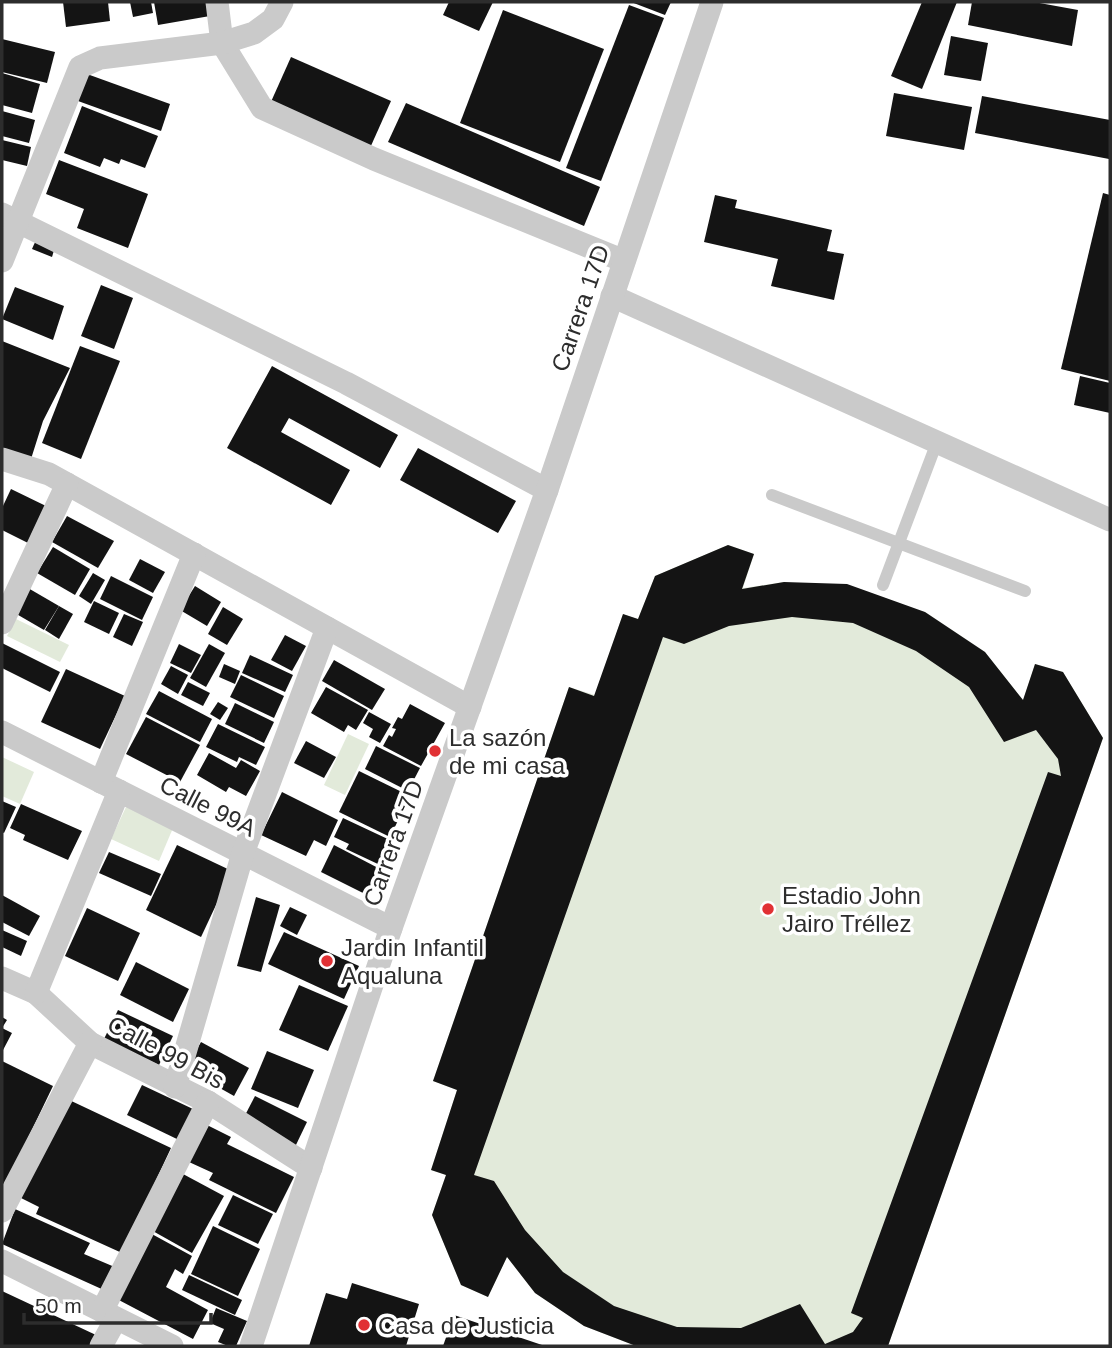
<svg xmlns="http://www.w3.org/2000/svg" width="1112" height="1348" font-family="Helvetica,sans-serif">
  <rect width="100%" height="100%" fill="#fff"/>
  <!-- green -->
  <g fill="#e2eada">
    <path d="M728,545L754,554L743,588L784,582L925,612L985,652L1023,700L1035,664L1063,672L1103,738L888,1346H636L584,1326L535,1293L507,1257L488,1297L461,1285L432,1215L446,1175L431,1170L457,1090L433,1081L569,687L595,695L623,614L638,619L655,576Z"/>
    <path d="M16,619L69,645L60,662L7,636Z"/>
    <path d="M348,734L369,744L345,795L324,785Z"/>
    <path d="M2,757L34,772L20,804L2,796Z"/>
    <path d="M126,807L173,828L159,861L111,839Z"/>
  </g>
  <!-- building -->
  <g fill="#141414" fill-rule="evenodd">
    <path d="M63,2H108L110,21L66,27Z"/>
    <path d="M130,2H151L153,13L133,17Z"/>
    <path d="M154,2H207L210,16L158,25Z"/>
    <path d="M449,2H493L479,31L443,15Z"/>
    <path d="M631,2H671L665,15Z"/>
    <path d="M922,2H957L922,89L891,76Z"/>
    <path d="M972,2H1034L1078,10L1072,46L968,25Z"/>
    <path d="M629,5L664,18L601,181L566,168Z"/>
    <path d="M503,10L604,49L560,162L460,123Z"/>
    <path d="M951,36L988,43L981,81L944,75Z"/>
    <path d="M2,39L55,52L47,83L2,72Z"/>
    <path d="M291,57L391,101L370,148L270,104Z"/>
    <path d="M2,73L40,84L32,113L2,105Z"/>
    <path d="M87,74L170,104L161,131L78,101Z"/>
    <path d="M894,93L972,107L964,150L886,136Z"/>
    <path d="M982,96L1110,120L1109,159L975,133Z"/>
    <path d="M406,103L600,187L584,226L388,142Z"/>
    <path d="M82,106L158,136L145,168L121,159L119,164L104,158L100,167L64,153Z"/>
    <path d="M2,111L35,120L29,143L2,136Z"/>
    <path d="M2,140L31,147L27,166L2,160Z"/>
    <path d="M59,160L148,194L128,248L77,228L84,209L46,194Z"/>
    <path d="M1103,193L1110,195V381L1061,369Z"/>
    <path d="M715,195L737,200L735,208L832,230L827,251L844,254L834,300L771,286L778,259L704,242Z"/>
    <path d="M36,240L55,247L52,257L32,249Z"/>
    <path d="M101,285L133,298L114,349L81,336Z"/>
    <path d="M15,287L64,306L53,340L2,319Z"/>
    <path d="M2,341L70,368L43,421L31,459L2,450Z"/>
    <path d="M80,346L120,361L81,459L42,443Z"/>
    <path d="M272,366L398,435L380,468L289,418L281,432L350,470L331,505L227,448Z"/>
    <path d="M1080,376L1110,383V413L1074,405Z"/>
    <path d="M418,448L516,501L498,533L400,480Z"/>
    <path d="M11,489L46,506L28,543L2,530V508Z"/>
    <path d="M67,516L114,541L98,568L52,542Z"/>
    <path d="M728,545L754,554L742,589L784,582L847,584L925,612L985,652L1023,700L1035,664L1063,672L1103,738L888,1346H636L584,1326L535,1293L507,1257L488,1297L461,1285L432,1215L446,1175L431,1170L457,1090L433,1081L569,687L594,696L623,614L638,619L655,576ZM792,617L853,623L916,651L969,687L1004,742L1036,730L1058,759L1061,776L1048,772L851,1313L863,1318L853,1332L825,1344L800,1304L741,1328L677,1327L614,1306L563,1272L525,1230L494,1181L474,1175L663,637L684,644L729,626Z"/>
    <path d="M53,547L90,569L75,595L37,573Z"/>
    <path d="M140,559L165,572L153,593L129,580Z"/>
    <path d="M93,573L105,580L91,604L79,596Z"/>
    <path d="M111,576L153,597L142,620L100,599Z"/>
    <path d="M195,586L221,602L207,626L180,610Z"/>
    <path d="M28,588L59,606L44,630L13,612Z"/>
    <path d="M94,601L119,613L109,634L84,622Z"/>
    <path d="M59,606L73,614L59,639L45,630Z"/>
    <path d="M223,607L243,619L227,645L208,634Z"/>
    <path d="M124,614L143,622L132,646L113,637Z"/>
    <path d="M285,635L306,646L292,671L271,660Z"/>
    <path d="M2,643L60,672L50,692L2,668Z"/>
    <path d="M179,644L201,655L191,673L170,663Z"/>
    <path d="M209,644L225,653L206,687L190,678Z"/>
    <path d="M250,655L293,675L285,692L242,673Z"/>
    <path d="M334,660L385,689L372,710L322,681Z"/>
    <path d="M224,664L240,671L235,684L219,677Z"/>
    <path d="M171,666L188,675L178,694L161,684Z"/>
    <path d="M66,669L125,696L100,749L41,722Z"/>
    <path d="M241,675L284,696L274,718L230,697Z"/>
    <path d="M188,682L210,693L203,706L181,695Z"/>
    <path d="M326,687L368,710L356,730L348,725L344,732L311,713Z"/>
    <path d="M159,691L212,719L200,742L146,714Z"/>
    <path d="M218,702L228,708L220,720L210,714Z"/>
    <path d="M235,703L274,722L264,743L225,724Z"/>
    <path d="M410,704L445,723L421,766L383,746L389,735L392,737L396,729L392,728L398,717L402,719Z"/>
    <path d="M369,712L391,724L380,743L369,737L373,729L363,723Z"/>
    <path d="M146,717L200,745L180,782L126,754Z"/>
    <path d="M218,724L265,747L256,765L239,757L237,762L206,747Z"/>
    <path d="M306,741L336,757L324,778L294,763Z"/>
    <path d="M376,746L420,768L408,791L365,769Z"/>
    <path d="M209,753L236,768L241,760L260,771L246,796L229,787L226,792L197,775Z"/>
    <path d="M359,771L410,796L390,837L339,812Z"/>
    <path d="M282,792L338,820L326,846L314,840L306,856L261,835Z"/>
    <path d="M2,801L16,807L4,833L2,832Z"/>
    <path d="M21,804L82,831L68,860L23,840L25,835L10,828Z"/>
    <path d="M343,818L392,841L380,865L346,849L349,844L334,837Z"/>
    <path d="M177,845L232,871L201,937L146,910Z"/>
    <path d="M334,845L382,870L369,896L321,872Z"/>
    <path d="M109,852L161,874L151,896L99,873Z"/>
    <path d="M2,895L40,916L29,936L2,922Z"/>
    <path d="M256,897L280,905L261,972L237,966Z"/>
    <path d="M290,907L307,915L297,935L280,926Z"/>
    <path d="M87,908L140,933L118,981L65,956Z"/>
    <path d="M2,930L27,941L21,956L2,947Z"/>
    <path d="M284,932L359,966L344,999L268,964Z"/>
    <path d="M136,962L189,989L173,1022L120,995Z"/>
    <path d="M299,985L348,1006L328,1051L279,1030Z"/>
    <path d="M118,1010L173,1036L159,1065L104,1039Z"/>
    <path d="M2,1017L7,1020L2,1028L12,1033L2,1052Z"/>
    <path d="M201,1042L249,1068L234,1096L186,1069Z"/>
    <path d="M267,1051L314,1070L298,1108L251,1089Z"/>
    <path d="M2,1061L53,1086L2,1192Z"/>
    <path d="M142,1085L193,1109L179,1140L127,1115Z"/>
    <path d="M255,1096L307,1122L294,1149L241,1123Z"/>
    <path d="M65,1098L171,1148L122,1253L36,1214L39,1207L19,1197Z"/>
    <path d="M207,1125L231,1137L227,1144L294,1177L276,1213L209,1180L213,1173L189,1162Z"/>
    <path d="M183,1174L224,1196L192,1253L151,1230Z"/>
    <path d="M233,1195L273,1214L258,1244L218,1225Z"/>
    <path d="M15,1209L90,1243L84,1254L117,1268L106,1291L2,1244Z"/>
    <path d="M213,1226L260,1249L238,1296L191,1274Z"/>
    <path d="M150,1233L192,1256L183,1274L175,1269L166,1287L208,1310L193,1339L115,1298Z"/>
    <path d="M189,1275L242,1300L235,1315L182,1290Z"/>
    <path d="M352,1283L419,1304L406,1346H309L326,1293L347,1299Z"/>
    <path d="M2,1291L96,1335L91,1346H2Z"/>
    <path d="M216,1308L247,1321L236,1346H228L218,1342L224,1329L210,1323Z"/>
    <path d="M454,1315L545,1346H443Z"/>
  </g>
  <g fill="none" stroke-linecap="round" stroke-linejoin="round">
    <!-- lane -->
    <g stroke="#cacaca" stroke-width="12">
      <path d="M772,495L1025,591"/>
      <path d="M883,585L937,442"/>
    </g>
    <!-- street -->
    <g stroke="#cacaca" stroke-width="23">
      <path d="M217,2L222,43L262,108L374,159L624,261"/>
      <path d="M2,214L346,383L547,490"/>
      <path d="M2,261L80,67L100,58L222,43L254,33L273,19L282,2"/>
      <path d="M612,296L1110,520"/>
      <path d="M2,459L49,474L470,707"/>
      <path d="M2,623L67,484"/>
      <path d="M2,732L391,928"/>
      <path d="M101,782L194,554"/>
      <path d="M2,978L36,993L90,1043L208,1102L311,1168"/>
      <path d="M36,993L119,791"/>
      <path d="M175,1087L243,853L327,628"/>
      <path d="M2,1211L90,1043"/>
      <path d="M2,1261L172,1346"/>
      <path d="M102,1311L208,1102"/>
      <path d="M101,1346L116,1319"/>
      <path d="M251,1346L391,928L547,490L712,2"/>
    </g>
  </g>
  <!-- markers -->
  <g fill="#e13134" stroke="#fff" stroke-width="2.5">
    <circle cx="435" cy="751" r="7"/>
    <circle cx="768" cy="909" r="7"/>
    <circle cx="327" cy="961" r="7"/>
    <circle cx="364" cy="1325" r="7"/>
  </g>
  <g text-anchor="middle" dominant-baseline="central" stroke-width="7" stroke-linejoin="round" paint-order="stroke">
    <!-- street labels -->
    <g font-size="24" fill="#2d2d2d" stroke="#fff">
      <text transform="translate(580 308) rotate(-71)">Carrera 17D</text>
      <text transform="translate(208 806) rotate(27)">Calle 99A</text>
      <text transform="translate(393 843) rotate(-70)">Carrera 17D</text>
      <text transform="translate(166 1052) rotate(28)">Calle 99 Bis</text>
    </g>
    <!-- poi labels -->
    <g font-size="24" fill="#2d2d2d" stroke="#fff" text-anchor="start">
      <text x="449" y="737">La sazón<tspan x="449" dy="28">de mi casa</tspan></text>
      <text x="782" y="895">Estadio John<tspan x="782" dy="28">Jairo Tréllez</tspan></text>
      <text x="341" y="947">Jardin Infantil<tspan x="341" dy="28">Aqualuna</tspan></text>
      <text x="378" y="1325">Casa de Justicia</text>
    </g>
  </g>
  <!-- border -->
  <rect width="1112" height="1348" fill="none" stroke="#2d2d2d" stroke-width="7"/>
  <!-- scale -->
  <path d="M24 1313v10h187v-10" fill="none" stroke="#2d2d2d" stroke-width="3.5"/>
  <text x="35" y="1313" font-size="21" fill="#2d2d2d" stroke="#ffffff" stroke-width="5" paint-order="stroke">50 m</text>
</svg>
